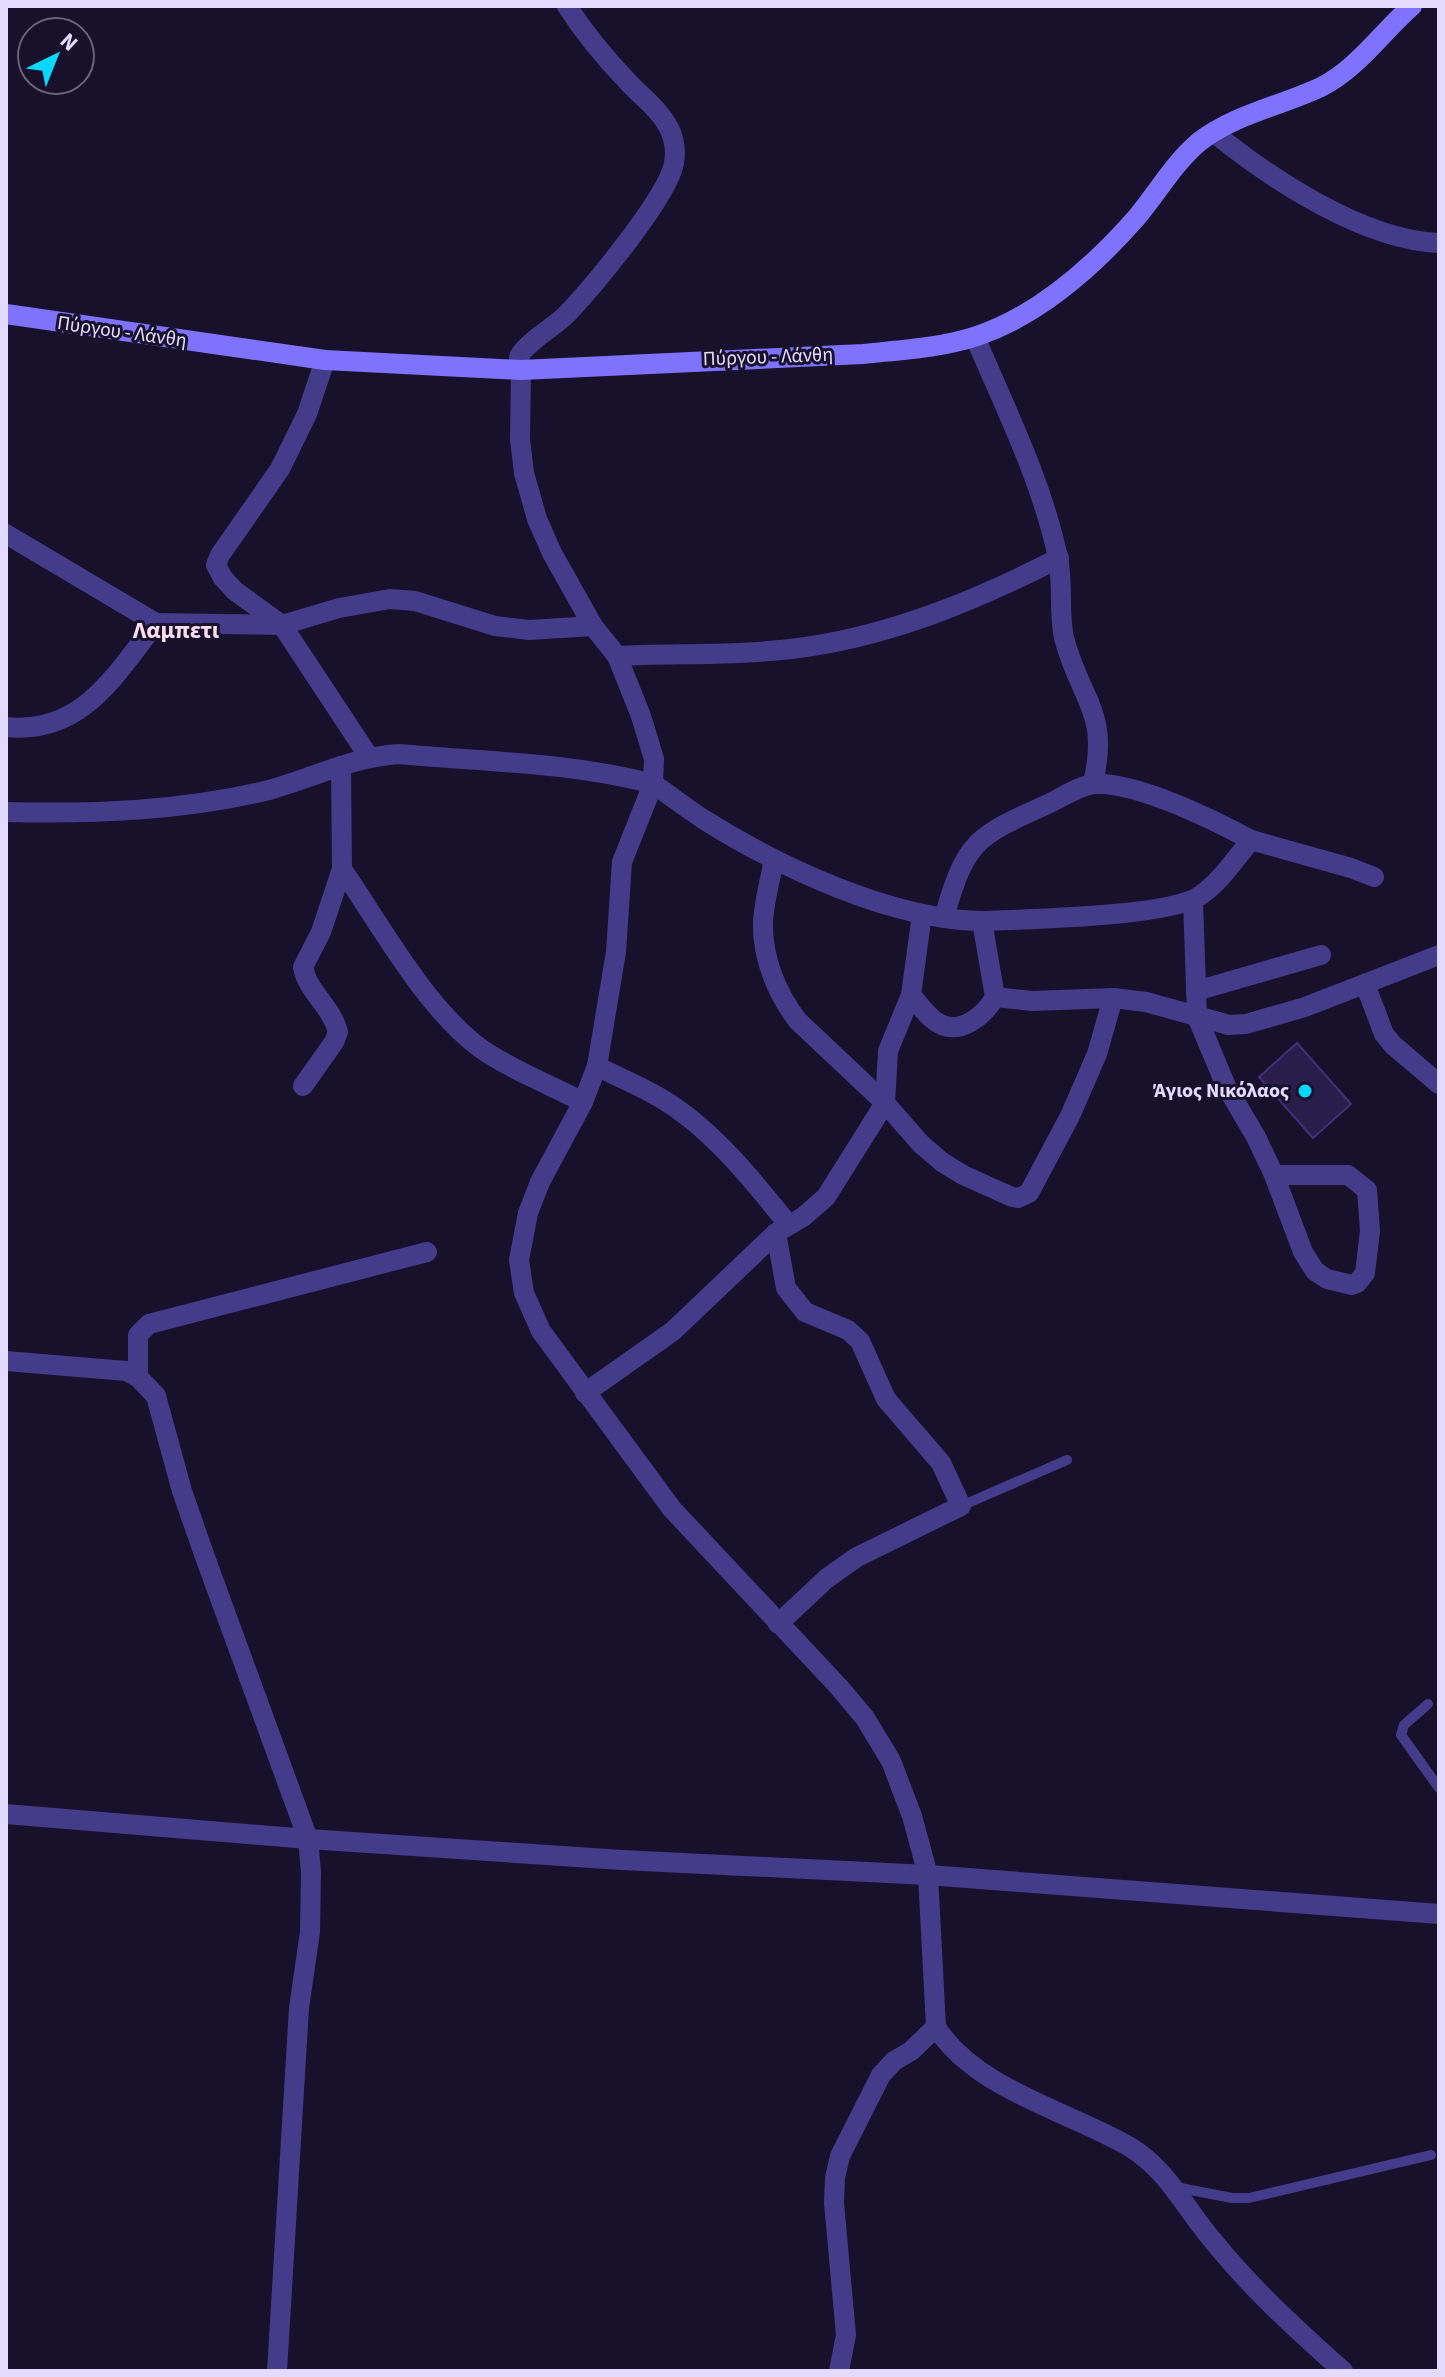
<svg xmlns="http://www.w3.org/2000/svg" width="1445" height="2377" font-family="'Source Sans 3',sans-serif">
  <rect width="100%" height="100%" fill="#17112b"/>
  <!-- building -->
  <path fill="#291d4c" stroke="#422f78" stroke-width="2" d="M1297,1043L1351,1104L1313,1138L1259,1077Z"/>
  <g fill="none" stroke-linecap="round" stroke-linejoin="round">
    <!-- service -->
    <g stroke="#443c8a" stroke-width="10">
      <path d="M961,1506L1067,1460"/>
      <path d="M1428,1704L1404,1725L1401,1735L1439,1788"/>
      <path d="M1175,2187L1232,2198H1249L1431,2155"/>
    </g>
    <!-- minor -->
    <g stroke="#443c8a" stroke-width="20">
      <path d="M1213,132C1271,179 1363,240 1439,243"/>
      <path d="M975,337C1005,408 1040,477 1057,553C1064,580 1058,610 1064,638C1080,700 1110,711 1093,783"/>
      <path d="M325,360L307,414L280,469L220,555L216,565L223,578L235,591L282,625L369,757"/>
      <path d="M521,370L519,357L522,352C535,336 555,327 569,312C594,285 668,197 674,163C676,151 674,138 669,128C659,109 642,97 628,82C605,58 585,34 567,6"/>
      <path d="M6,534L156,623L282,625L339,608L390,599L415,601L495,626L529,630L593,626"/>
      <path d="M617,656C680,653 744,656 806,647C895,634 979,599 1059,558"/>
      <path d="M6,727C82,735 115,675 156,623"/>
      <path d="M653,784C670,795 686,808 703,819C779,867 892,920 982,921L995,997L1032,1001L1113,998L1146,1002L1229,1025L1246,1024L1305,1007L1439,955"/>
      <path d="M774,860C770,880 764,902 763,922C762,958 777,994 798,1021L885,1103L921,1144L942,1162L963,1175L1012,1197L1018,1198L1029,1193L1070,1116L1097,1054L1113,998"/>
      <path d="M342,869C381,926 425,1007 480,1048C508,1068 552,1086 583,1102"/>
      <path d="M1193,900L1197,1017L1226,1086L1256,1137L1274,1175L1303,1252L1315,1271L1327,1279L1352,1285L1357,1283L1365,1273L1370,1231L1367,1190L1348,1175H1274"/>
      <path d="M944,918C966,838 978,836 1050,803C1063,797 1082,784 1096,784C1137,782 1214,820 1251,840"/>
      <path d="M982,921C1026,919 1171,917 1201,895C1221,881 1236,858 1251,840L1351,868L1374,877"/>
      <path d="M1365,984L1384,1034L1393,1045L1439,1084"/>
      <path d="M1196,991L1321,955"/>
      <path d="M911,995C919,1004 928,1018 940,1024C961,1035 985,1015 995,997"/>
      <path d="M597,1066C621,1079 648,1089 670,1104C716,1134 754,1182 788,1224"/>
      <path d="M303,1086L334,1042L338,1032C332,1007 307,991 303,967L321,932L342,869L341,766"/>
      <path d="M776,1233L786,1288L805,1312L848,1330L860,1341L886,1399L941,1463L961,1506L857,1557L826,1579L778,1624"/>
      <path d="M6,1361L126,1371L138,1377L156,1396L182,1491L205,1557L308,1839L311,1872L310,1932L299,2008L277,2371"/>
      <path d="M138,1377V1335L149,1324L427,1252"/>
      <path d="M585,1393L673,1331L776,1233L803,1217L826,1197L885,1103L888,1051L911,995L922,914"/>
      <path d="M6,1814L308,1839L622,1860L928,1875L1439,1914"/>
      <path d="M839,2371L846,2335L834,2203L835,2178L840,2156L881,2075L894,2061L911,2051L936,2027"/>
    </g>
    <!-- tertiary -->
    <g stroke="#443c8a" stroke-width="20">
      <path d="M521,370L520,439L524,473L537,519L552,553L593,626L617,656L641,716L654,759L653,784L622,862L616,952L597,1066L583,1102L540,1182L528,1213L519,1260L524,1293L541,1331L672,1509L839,1687L865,1718L891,1761L912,1816L928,1875L936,2027C975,2089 1068,2111 1130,2147C1168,2170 1186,2210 1214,2242C1253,2290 1297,2330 1343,2371"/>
      <path d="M6,812C94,814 183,811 269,790C313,778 352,757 399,754C484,762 570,762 653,784"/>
    </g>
    <!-- secondary -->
    <path stroke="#7f73fe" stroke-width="20" d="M6,314L325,360L521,370L863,354C900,350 941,348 977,336C1039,315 1094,266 1137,217C1158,192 1174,163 1199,142C1235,114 1281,106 1321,87C1357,69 1382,32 1412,6"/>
  </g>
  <!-- markers -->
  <circle fill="#08d7fe" stroke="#17112b" stroke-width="3" cx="1305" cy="1091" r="8"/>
  <g text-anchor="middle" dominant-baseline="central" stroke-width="6" stroke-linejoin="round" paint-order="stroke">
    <!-- street labels -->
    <g font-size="20" fill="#e2dbff" stroke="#17112b">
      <text transform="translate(122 332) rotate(8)">Πύργου - Λάνθη</text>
      <text transform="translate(768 357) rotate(-2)">Πύργου - Λάνθη</text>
    </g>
    <!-- poi labels -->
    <g font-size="20" font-weight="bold" fill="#e2dbff" stroke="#17112b" text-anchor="end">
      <text x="1289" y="1091">Άγιος Νικόλαος</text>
    </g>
    <!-- quarter labels -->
    <g font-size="24" font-weight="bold" fill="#ffddf1" stroke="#17112b">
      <text x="176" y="630">Λαμπετι</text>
    </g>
  </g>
  <!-- border -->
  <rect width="1445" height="2377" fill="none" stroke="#e2dbff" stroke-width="16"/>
  <!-- north arrow -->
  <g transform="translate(56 56) rotate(43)"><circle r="38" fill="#17112b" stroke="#686280" stroke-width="2"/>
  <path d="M0-6L14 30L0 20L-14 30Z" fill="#08d7fe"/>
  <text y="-12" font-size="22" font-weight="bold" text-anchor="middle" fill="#e2dbff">N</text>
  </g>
</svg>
